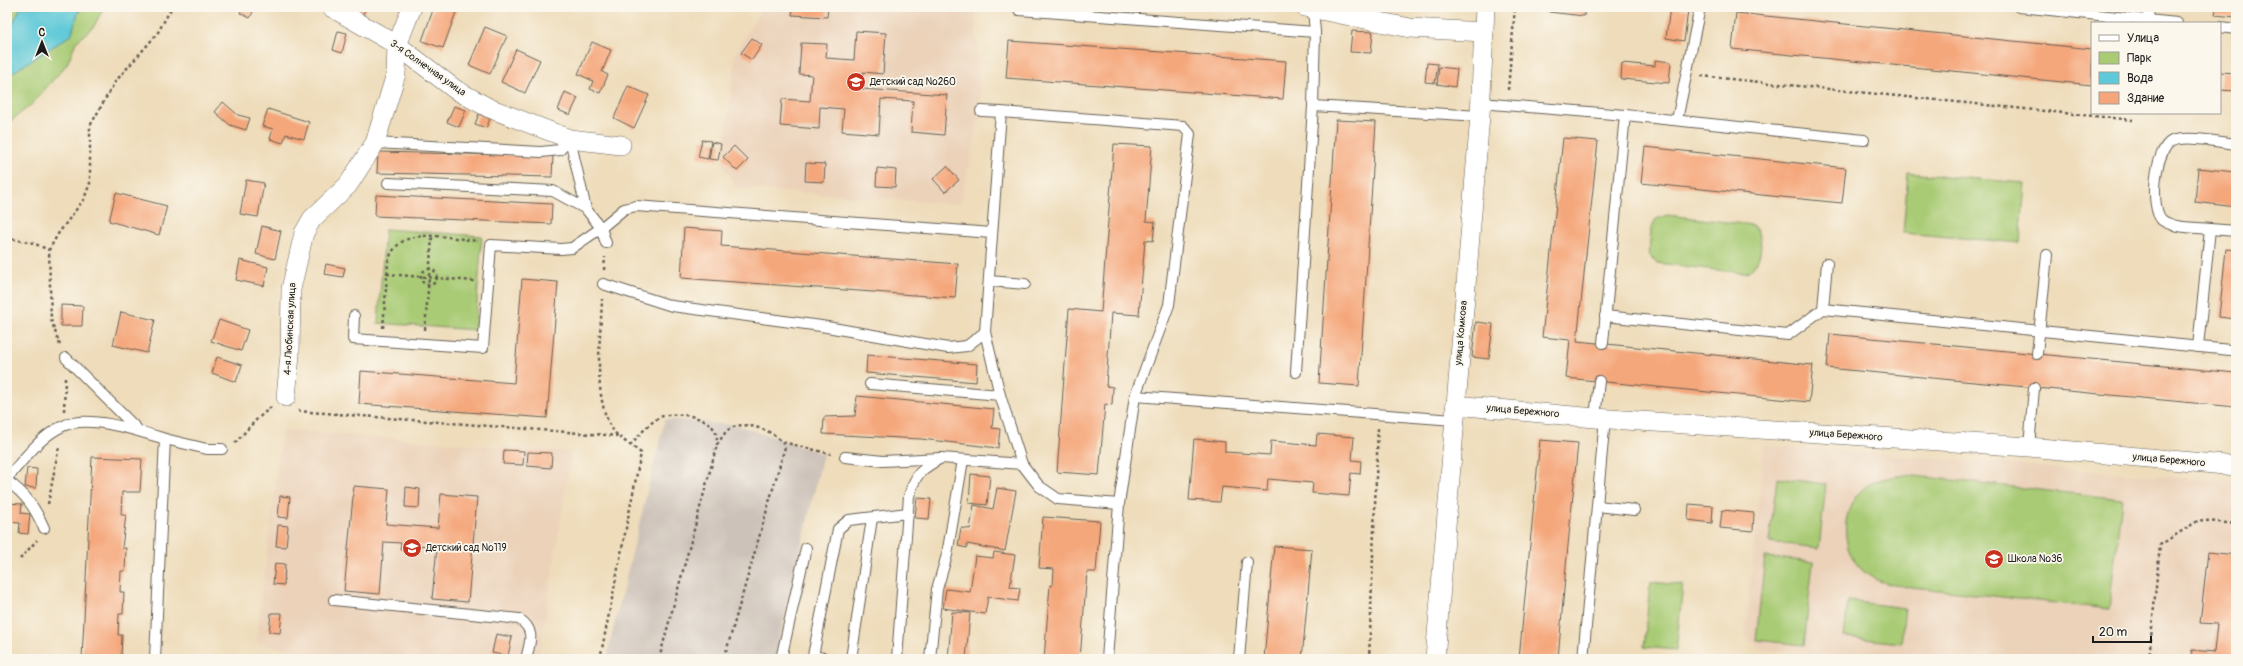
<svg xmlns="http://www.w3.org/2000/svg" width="2243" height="666" font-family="Pangolin,sans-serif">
  <rect width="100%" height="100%" fill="#fbf7ec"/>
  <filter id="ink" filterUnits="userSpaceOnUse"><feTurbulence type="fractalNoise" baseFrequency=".025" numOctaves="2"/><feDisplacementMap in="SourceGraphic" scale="8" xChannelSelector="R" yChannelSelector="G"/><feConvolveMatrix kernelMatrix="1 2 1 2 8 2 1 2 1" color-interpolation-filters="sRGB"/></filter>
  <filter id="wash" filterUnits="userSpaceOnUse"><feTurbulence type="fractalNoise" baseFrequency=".012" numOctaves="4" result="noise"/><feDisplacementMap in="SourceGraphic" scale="16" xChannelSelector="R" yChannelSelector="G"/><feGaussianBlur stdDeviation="0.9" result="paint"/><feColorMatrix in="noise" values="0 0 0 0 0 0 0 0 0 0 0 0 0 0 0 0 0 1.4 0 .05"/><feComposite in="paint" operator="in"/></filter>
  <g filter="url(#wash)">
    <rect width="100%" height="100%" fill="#eedcba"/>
    <!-- built -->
    <g fill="#ebd2b9">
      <path d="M762,7H954L975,9L981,111L960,204L736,188L722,162L736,53Z"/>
      <path d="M282,430L571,452L539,659H331L256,643Z"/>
      <path d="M1764,445L2236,482V659H1856L1762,650L1745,636Z"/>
    </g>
    <!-- industrial -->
    <path fill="#cdc2b9" d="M665,419L737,425L823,454L775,659H606Z"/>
    <!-- green -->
    <g fill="#a9cb74" stroke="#627448">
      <path d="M10,7H21L7,35V12Z"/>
      <path d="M80,7H104L94,26L76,42L67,64L32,104L7,124V76L71,35Z"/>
      <path d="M1908,173L2025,183L2020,243L1903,233Z"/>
      <path d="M1667,215L1752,225C1767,236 1762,271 1742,273L1657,263L1649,255L1651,228L1656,219Z"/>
      <path d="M385,229L482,236L475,330L378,323Z"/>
      <path d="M1906,475L2122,499L2109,609L1894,585C1887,583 1879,582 1873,578C1840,560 1836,511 1865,487C1877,478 1892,477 1906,475Z"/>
      <path d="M1777,478L1826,484L1819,548L1769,542Z"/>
      <path d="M1765,557L1813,562L1804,645L1756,640Z"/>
      <path d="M1650,582L1683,585L1676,650L1644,647Z"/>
      <path d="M1848,601L1905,608L1901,643L1844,637Z"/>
    </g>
    <!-- water -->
    <path fill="#5ec9d8" stroke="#3d727a" d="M21,7H80L71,35L7,76V35Z"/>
    <g id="blocks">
      <!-- building -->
      <g fill="#f5a77b">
        <path d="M243,7H255L250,18L240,13Z"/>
        <path d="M346,7H367L361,17Z"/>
        <path d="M434,7H458L443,48L422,41Z"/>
        <path d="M793,7H828L827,17L792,15Z"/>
        <path d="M1550,7H1585L1584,16L1549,12Z"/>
        <path d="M1670,7L1688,10L1684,41L1666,38Z"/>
        <path d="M2216,7H2236V17L2215,15Z"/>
        <path d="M1736,13L2092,49V85L1732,49Z"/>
        <path d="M485,27L507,36L490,74L469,65Z"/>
        <path d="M338,31L347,33L342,53L333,50Z"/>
        <path d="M856,31L886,33L883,74L863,72L862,89L947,95L944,135L911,132L913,101L881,99L879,134L842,131L844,109L820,107L819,129L780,126L782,99L810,101L812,75L799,74L801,43L827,44L826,58L854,60Z"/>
        <path d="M1352,31L1373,32L1371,53L1350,52Z"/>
        <path d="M752,38L762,45L752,60L741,53Z"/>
        <path d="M1009,41L1286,61L1283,99L1006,78Z"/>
        <path d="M592,42L611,50L602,72L608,75L600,93L590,89L593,81L578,74Z"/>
        <path d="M516,49L540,60L525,93L501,82Z"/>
        <path d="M1655,60L1671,62L1669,83L1621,79L1622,63L1655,66Z"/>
        <path d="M1427,63L1438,64L1435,83L1425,82Z"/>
        <path d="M1439,67L1457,69L1455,87L1437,84Z"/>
        <path d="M2220,72L2236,73V91L2220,90Z"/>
        <path d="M628,86L649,95L634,128L614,118Z"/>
        <path d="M565,92L578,98L570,115L558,110Z"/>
        <path d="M223,102L238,115L250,118L246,130L230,125L215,112Z"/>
        <path d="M454,106L466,110L459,127L447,122Z"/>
        <path d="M268,109L309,122L304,139L286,134L283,143L270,139L273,129L262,126Z"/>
        <path d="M479,114L490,119L486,128L475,124Z"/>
        <path d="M1336,120L1376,122L1359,386L1319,383Z"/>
        <path d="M1563,138L1598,141L1577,341L1813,365L1809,402L1566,378L1570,340L1542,337Z"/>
        <path d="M702,140L711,141L708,159L698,157Z"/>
        <path d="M712,142L721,144L718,160L709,159Z"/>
        <path d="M1114,144L1152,146L1146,221L1155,222L1153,241L1145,240L1139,315L1111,313L1106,386L1113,387L1112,405L1105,404L1099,475L1057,472L1069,309L1101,312Z"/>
        <path d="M734,146L748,160L737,171L723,157Z"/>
        <path d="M1645,147L1846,168L1842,203L1641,183Z"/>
        <path d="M378,152L553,156L552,177L377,173Z"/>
        <path d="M806,163L825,164L824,182L805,181Z"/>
        <path d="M947,166L959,180L945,192L933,179Z"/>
        <path d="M877,168L896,170L895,187L876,186Z"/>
        <path d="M2198,168L2236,172V207L2195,202Z"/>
        <path d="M246,180L264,183L258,217L240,214Z"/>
        <path d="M116,193L167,206L159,235L109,221Z"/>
        <path d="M376,195L552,204L551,224L375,216Z"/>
        <path d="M262,226L281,231L275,259L256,254Z"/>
        <path d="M684,228L722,231L721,246L958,264L955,298L681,278Z"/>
        <path d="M2226,249L2236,250V319L2219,317Z"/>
        <path d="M240,260L268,267L264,286L236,280Z"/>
        <path d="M326,264L345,268L343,277L324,274Z"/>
        <path d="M522,279L558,282L547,418L359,404L361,371L514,383Z"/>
        <path d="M61,305L83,306L82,326H61Z"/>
        <path d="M121,312L155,320L147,353L113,345Z"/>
        <path d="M219,320L248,330L241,351L211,341Z"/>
        <path d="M1476,322L1493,324L1489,359L1472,357Z"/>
        <path d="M1830,334L2236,373V407L1827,368Z"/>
        <path d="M867,355L977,364L976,382L866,373Z"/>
        <path d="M217,357L242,365L236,382L212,373Z"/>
        <path d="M857,396L994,409L992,428L1000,429L998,448L921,439L823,434L824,417L855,416Z"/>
        <path d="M1317,434L1354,437L1352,460L1361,461L1360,474L1351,473L1349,496L1312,493L1313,483L1268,479L1267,491L1222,487L1220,502L1189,500L1194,439L1225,442V452L1270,455L1271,441L1316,445Z"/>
        <path d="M1540,440L1578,443L1566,566L1558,659H1519Z"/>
        <path d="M504,450L524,451L523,465L503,464Z"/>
        <path d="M528,452L552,453L551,468L527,466Z"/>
        <path d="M92,457L142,459L140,492H122L121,515H126L122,548H126L125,571H121L120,592H124L123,614H119L118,635H122L121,659H82Z"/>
        <path d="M27,468L37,469L36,488L25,487Z"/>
        <path d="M971,474L990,476L987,505L969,503Z"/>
        <path d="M354,486L389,489L386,524L438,528L441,494L477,497L468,602L432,599L437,547L418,545V551L400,550L401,543L384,542L380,594L344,591Z"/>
        <path d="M406,487L420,489L419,508L405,507Z"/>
        <path d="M997,488L1016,491L1005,551L967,544V548L958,546L961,528L970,529L974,505L993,509Z"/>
        <path d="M280,496L290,497L288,518L278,517Z"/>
        <path d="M917,498L931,499L929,519L915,518Z"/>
        <path d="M7,503L22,504L21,513L30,514L28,534L19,533L20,523L7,522Z"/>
        <path d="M1689,504L1713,506L1712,523L1688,520Z"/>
        <path d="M1722,510L1754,513L1753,531L1720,528Z"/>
        <path d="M1043,517L1100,521L1096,572H1087L1080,659H1044L1050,585H1053L1054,569L1039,568Z"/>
        <path d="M278,525L288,526L286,547L276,546Z"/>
        <path d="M1274,546L1312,549L1302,659H1264Z"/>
        <path d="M994,552L1015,555L1010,587L1020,588L1018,601L988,597L985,614L943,608L946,589L970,592L975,556L993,558Z"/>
        <path d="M2208,552L2236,555V659H2191L2192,650L2214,652L2217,624L2200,623Z"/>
        <path d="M275,563L285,564L284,585L273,584Z"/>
        <path d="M952,612L970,613L966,659H948Z"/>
        <path d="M271,613H282L280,633L269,632Z"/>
        <path d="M496,634L512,637L508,656L492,653Z"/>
      </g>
    </g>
  </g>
  <g filter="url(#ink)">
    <use href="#blocks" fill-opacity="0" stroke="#665f53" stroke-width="1"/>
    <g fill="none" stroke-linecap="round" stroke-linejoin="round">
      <defs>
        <g id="lane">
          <path d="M2019,7L2177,23"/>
          <path d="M1019,10L1315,32"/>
          <path d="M2148,20L2149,7"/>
          <path d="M2220,27L2236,29"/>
          <path d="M1480,103L1625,115L1864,140"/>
          <path d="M1313,106L1480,116"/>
          <path d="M981,111L1001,112"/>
          <path d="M1677,120L1700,7"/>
          <path d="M570,139L586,209"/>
          <path d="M375,143L541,152L560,150L570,139"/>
          <path d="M2210,229L2236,231"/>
          <path d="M606,243L601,228L624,209L636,206L992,233"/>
          <path d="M989,281L1025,284"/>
          <path d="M603,284L672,306L821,326L948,348L967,346L985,332"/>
          <path d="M1823,309L1827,263"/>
          <path d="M354,316L353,339L483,348L491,245L561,249L572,248L601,228L586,209L553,191L388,183"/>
          <path d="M1605,316L1788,335L1823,309L2230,350"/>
          <path d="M1603,343L1625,115"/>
          <path d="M2198,347L2210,229C2196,227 2174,229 2162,220C2149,207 2155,149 2172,141C2187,135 2220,142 2236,144"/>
          <path d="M2037,354L2047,255"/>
          <path d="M66,358L137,429"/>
          <path d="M1296,372L1313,106L1315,32L1313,10"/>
          <path d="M870,384L1000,395"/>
          <path d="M1595,418L1599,381"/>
          <path d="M165,439L207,449H222"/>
          <path d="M2029,447L2034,388"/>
          <path d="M845,457L883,461L941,458L1022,464"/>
          <path d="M7,478C23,461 40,436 63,426C89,414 139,431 165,439L155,659"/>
          <path d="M7,481C26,494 35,508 44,528"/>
          <path d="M1119,504L1058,499L1039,486L1022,464L1000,395L985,332L1001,112L1183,126L1190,134L1169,305L1135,396"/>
          <path d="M1597,506L1634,510"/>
          <path d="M334,600L519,619C536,630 530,642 526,659"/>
          <path d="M781,659L806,548"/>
          <path d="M828,659L813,656L838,529L849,520L908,513"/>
          <path d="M851,659L872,518"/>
          <path d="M897,659L909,496C916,473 920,470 941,458"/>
          <path d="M930,659L937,589L947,555L963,460"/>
          <path d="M1107,659L1119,504L1135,396L1454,420"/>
          <path d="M1239,659L1247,562"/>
          <path d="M1583,659L1605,418"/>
        </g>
        <g id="street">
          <path d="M331,7L397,45L456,90L489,108L570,139L621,145"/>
          <path d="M1305,7L1410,28L1484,32"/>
          <path d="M286,397L290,355L291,289L304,233L312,219L348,185L375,143L396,74L397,45L412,7"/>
          <path d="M1455,405L1595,418L2029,447L2236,466"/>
          <path d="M1435,659L1480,116L1485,7"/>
        </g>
      </defs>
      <!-- lane casing -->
      <use href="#lane" stroke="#665f53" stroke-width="12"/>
      <!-- street casing -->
      <use href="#street" stroke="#665f53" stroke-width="20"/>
      <!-- path -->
      <g stroke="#665f53" stroke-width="2.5" stroke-dasharray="3 3" stroke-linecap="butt">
        <path d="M1701,76L2133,120"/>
        <path d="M1508,90L1515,7"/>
        <path d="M7,238L33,243L49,250"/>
        <circle cx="429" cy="277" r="8"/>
        <path d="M604,270L605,257"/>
        <path d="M387,274L475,281"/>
        <path d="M383,328L388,263C397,223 447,238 478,241"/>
        <path d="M425,330L432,237"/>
        <path d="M60,345L51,320L49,250L58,234L84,199L90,183V126L115,82L157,34L172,7"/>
        <path d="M64,411L65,378"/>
        <path d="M298,411L618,436"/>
        <path d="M783,442L831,454"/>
        <path d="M235,443L255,421L271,407"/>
        <path d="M630,445C639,436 651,420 663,416C678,412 710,416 716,433C717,436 717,441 717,445"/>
        <path d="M48,504L59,446"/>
        <path d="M20,559L37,540"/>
        <path d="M600,659L641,453C634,447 625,442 618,436C590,408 601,336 602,299"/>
        <path d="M659,659L717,445C722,438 725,430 733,427C748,421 779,432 785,447L724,659"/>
        <path d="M1369,659L1378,428"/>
        <path d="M2149,659L2160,545L2199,520L2236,524"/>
      </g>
      <!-- lane -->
      <use href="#lane" stroke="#fff" stroke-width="10"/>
      <!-- street -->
      <use href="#street" stroke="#fff" stroke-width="19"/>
    </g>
  </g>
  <!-- icons -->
  <defs>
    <symbol id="school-disc" viewBox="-11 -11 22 22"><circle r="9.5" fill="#c8321e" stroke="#fbf7ec"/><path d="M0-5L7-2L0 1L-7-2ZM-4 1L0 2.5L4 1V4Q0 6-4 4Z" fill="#fff"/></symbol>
  </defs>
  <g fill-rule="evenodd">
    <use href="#school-disc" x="845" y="71" width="22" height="22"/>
    <use href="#school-disc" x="401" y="537" width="22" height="22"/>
    <use href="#school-disc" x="1983" y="548" width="22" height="22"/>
  </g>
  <g text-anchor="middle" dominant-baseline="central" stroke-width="3.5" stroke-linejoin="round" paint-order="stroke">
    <!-- street labels -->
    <g font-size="10" fill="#1c1c1c" stroke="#fbf7ec">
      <text transform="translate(428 68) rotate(35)">3-я Солнечная улица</text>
      <text transform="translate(290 329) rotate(-87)">4-я Любинская улица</text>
      <text transform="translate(1461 333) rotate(-85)">улица Комкова</text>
      <text transform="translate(1523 411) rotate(5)">улица Бережного</text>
      <text transform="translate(1846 435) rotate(4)">улица Бережного</text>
      <text transform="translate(2169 460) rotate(5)">улица Бережного</text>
    </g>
    <!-- poi labels -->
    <g font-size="10" fill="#1c1c1c" stroke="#fbf7ec" text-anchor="start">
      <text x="870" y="82">Детский сад №260</text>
      <text x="426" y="548">Детский сад №119</text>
      <text x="2008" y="559">Школа №36</text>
    </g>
  </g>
  <!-- margin -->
  <rect width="2243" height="666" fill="none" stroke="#fbf7ec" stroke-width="24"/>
  <!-- legend -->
  <rect x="2091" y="22" width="130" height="92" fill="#fbf7ec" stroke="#a29f99"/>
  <rect x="2099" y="35" width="20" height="6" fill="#ffffff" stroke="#a29f99"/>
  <text x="2127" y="42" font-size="12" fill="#1c1c1c">Улица</text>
  <rect x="2099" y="52" width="20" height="12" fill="#a9cb74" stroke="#a29f99"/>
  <text x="2127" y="62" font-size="12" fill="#1c1c1c">Парк</text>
  <rect x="2099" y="72" width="20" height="12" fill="#5ec9d8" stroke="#a29f99"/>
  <text x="2127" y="82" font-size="12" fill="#1c1c1c">Вода</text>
  <rect x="2099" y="92" width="20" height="12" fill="#f5a77b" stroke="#a29f99"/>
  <text x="2127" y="102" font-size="12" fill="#1c1c1c">Здание</text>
  <!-- north arrow -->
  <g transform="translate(42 42)" stroke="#fbf7ec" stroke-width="3" paint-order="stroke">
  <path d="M0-3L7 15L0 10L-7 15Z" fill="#1c1c1c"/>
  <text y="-6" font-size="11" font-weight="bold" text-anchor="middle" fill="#1c1c1c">С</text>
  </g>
  <!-- scale -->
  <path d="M2093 636v6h58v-6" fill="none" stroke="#1c1c1c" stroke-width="2"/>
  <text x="2099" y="636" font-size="12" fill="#1c1c1c" stroke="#fbf7ec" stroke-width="3" paint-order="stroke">20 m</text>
</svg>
